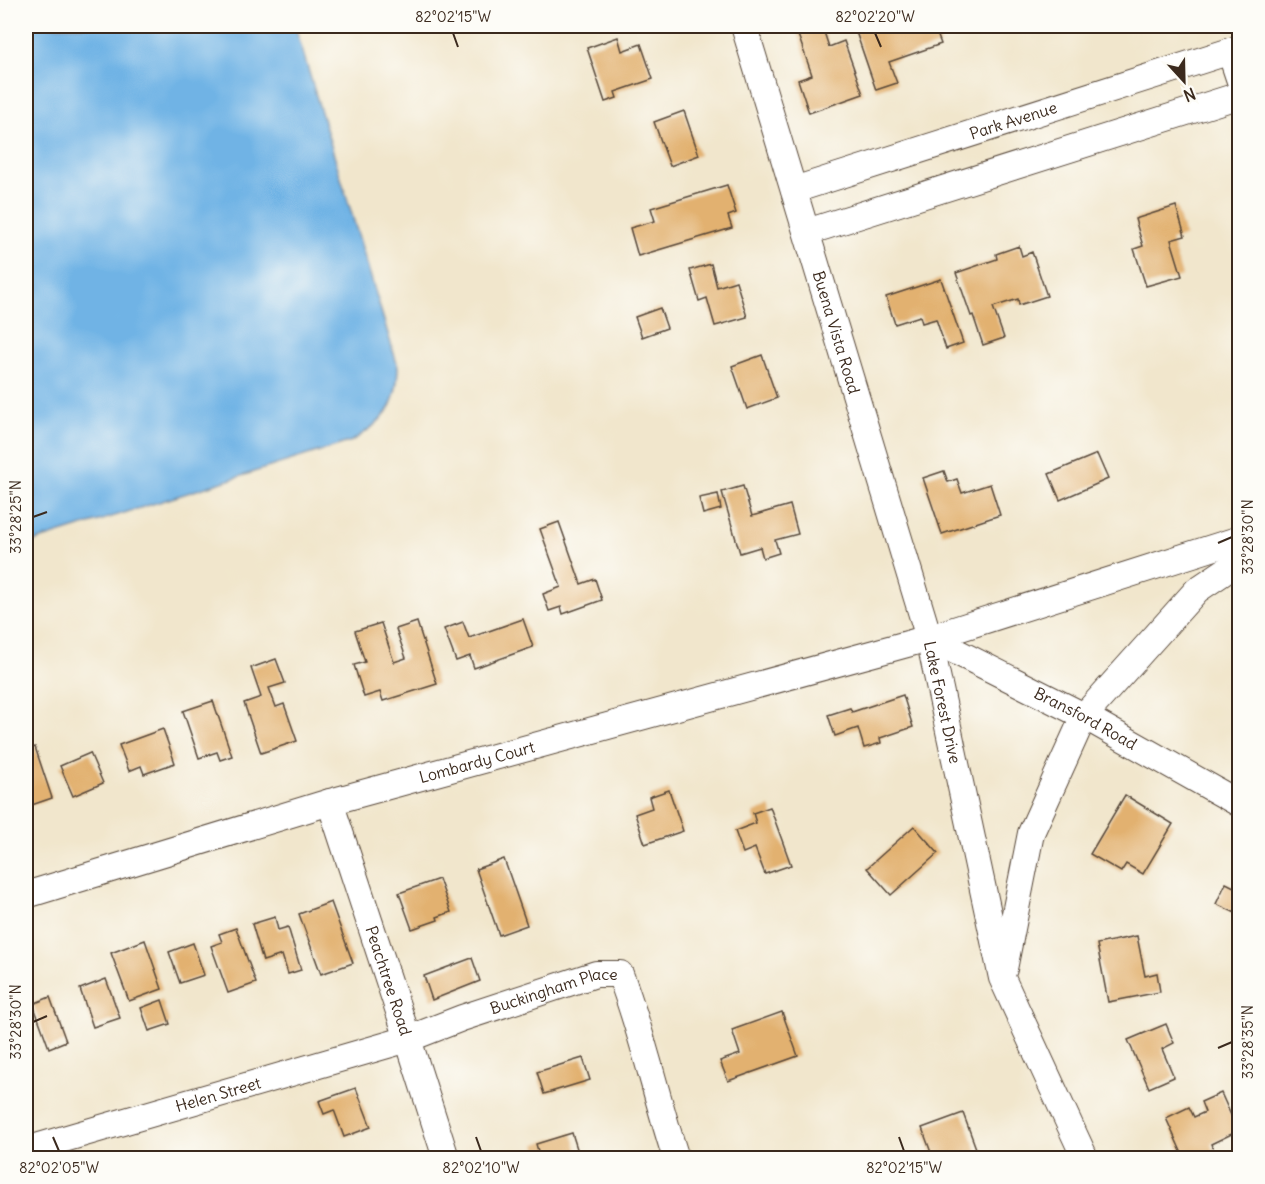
<svg xmlns="http://www.w3.org/2000/svg" width="1265" height="1184" font-family="Delius,sans-serif">
  <rect width="100%" height="100%" fill="#fdfcf7"/>
  <filter id="ink" filterUnits="userSpaceOnUse"><feTurbulence type="fractalNoise" baseFrequency=".0167" numOctaves="2"/><feDisplacementMap in="SourceGraphic" scale="12" xChannelSelector="R" yChannelSelector="G"/><feConvolveMatrix kernelMatrix="1 2 1 2 8 2 1 2 1" color-interpolation-filters="sRGB"/></filter>
  <filter id="wash" filterUnits="userSpaceOnUse"><feTurbulence type="fractalNoise" baseFrequency=".008" numOctaves="4" result="noise"/><feDisplacementMap in="SourceGraphic" scale="24" xChannelSelector="R" yChannelSelector="G"/><feGaussianBlur stdDeviation="1.35" result="paint"/><feColorMatrix in="noise" values="0 0 0 0 0 0 0 0 0 0 0 0 0 0 0 0 0 1.4 0 .05"/><feComposite in="paint" operator="in"/></filter>
  <g filter="url(#wash)">
    <rect width="100%" height="100%" fill="#f1e6cc"/>
    <!-- water -->
    <path fill="#6fb3e5" stroke="#556e82" stroke-width="1.5" d="M26,26H295L398,367C397,408 385,420 352,441L26,544Z"/>
    <g id="blocks">
      <!-- building -->
      <g fill="#e2b16f">
        <path d="M795,26H822L829,47L844,41L863,94L809,113L798,80L812,75Z"/>
        <path d="M854,26H881V27L885,26H934L941,44L889,62L897,83L876,90Z"/>
        <path d="M618,37L622,51L641,44L653,79L615,92L617,98L605,102L587,48Z"/>
        <path d="M684,111L699,155L670,166L654,122Z"/>
        <path d="M727,185L736,213L728,216L732,228L638,256L630,228L655,221L651,208Z"/>
        <path d="M1176,206L1185,236L1171,240L1182,276L1146,286L1134,249L1143,246L1135,219Z"/>
        <path d="M1019,246L1022,256L1032,252L1047,296L1019,305L1018,299L993,307L1004,338L983,345L973,315L971,316L956,273L997,259L996,254Z"/>
        <path d="M711,264L717,287L736,281L747,317L715,326L707,298L699,301L690,270Z"/>
        <path d="M941,279L963,343L946,349L936,319L922,323L920,316L895,324L886,297Z"/>
        <path d="M660,308L667,328L642,337L635,317Z"/>
        <path d="M762,355L777,398L747,409L732,366Z"/>
        <path d="M1097,454L1108,479L1060,500L1049,474Z"/>
        <path d="M944,471L948,482L957,479L962,493L990,484L1000,515L942,534L923,478Z"/>
        <path d="M743,486L752,516L790,505L798,534L775,540L779,553L763,558L760,547L740,553L722,492Z"/>
        <path d="M718,494L721,509L703,514L699,498Z"/>
        <path d="M559,522L581,584L595,579L602,600L563,614L561,607L549,611L543,594L561,587L540,529Z"/>
        <path d="M523,619L533,647L474,668L470,656L456,661L444,629L463,622L469,638Z"/>
        <path d="M417,622L437,684L383,701L380,692L364,697L354,665L365,662L355,631L381,623L394,662L406,658L396,629Z"/>
        <path d="M276,659L285,683L269,688L276,707L284,704L297,741L261,753L244,703L261,697L251,668Z"/>
        <path d="M903,695L913,727L880,738L881,743L864,748L858,728L835,736L828,715L850,708L852,712Z"/>
        <path d="M213,701L232,756L220,760L217,752L199,758L183,711Z"/>
        <path d="M163,729L175,763L144,774L141,766L129,771L119,745Z"/>
        <path d="M35,747L52,798L26,807V750Z"/>
        <path d="M90,753L103,783L73,796L60,766Z"/>
        <path d="M669,790L683,831L645,844L635,814L652,808L649,797Z"/>
        <path d="M1125,795L1173,824L1143,874L1126,864L1121,872L1090,854Z"/>
        <path d="M770,807L791,865L765,874L755,848L743,853L735,831L756,823L753,813Z"/>
        <path d="M914,826L938,853L891,895L867,868Z"/>
        <path d="M504,859L527,925L499,935L476,869Z"/>
        <path d="M439,879L451,912L437,917L438,920L412,929L399,893Z"/>
        <path d="M1226,883L1240,890V915L1216,904Z"/>
        <path d="M331,902L353,963L321,974L299,914Z"/>
        <path d="M275,917L278,930L288,927L301,970L288,974L282,955L263,961L252,924Z"/>
        <path d="M236,928L256,983L228,993L211,946L222,942L219,934Z"/>
        <path d="M1137,936L1145,976L1157,973L1160,992L1108,1002L1097,944Z"/>
        <path d="M145,940L162,989L129,1001L111,953Z"/>
        <path d="M193,943L204,975L180,983L169,952Z"/>
        <path d="M472,958L480,981L432,1000L424,976Z"/>
        <path d="M106,979L120,1018L93,1027L80,989Z"/>
        <path d="M50,997L66,1041L49,1048L33,1004Z"/>
        <path d="M162,1000L170,1024L149,1031L141,1008Z"/>
        <path d="M782,1012L798,1056L728,1081L720,1061L740,1054L732,1030Z"/>
        <path d="M1166,1024L1174,1043L1162,1049L1174,1077L1149,1088L1128,1040Z"/>
        <path d="M583,1058L590,1080L544,1094L537,1072Z"/>
        <path d="M356,1088L371,1127L344,1137L334,1110L324,1114L319,1101Z"/>
        <path d="M1221,1093L1238,1131L1211,1144L1215,1155L1207,1158H1184L1166,1118L1189,1107L1194,1117L1205,1112L1201,1102Z"/>
        <path d="M963,1113L977,1151L965,1156L966,1158H933L922,1128Z"/>
        <path d="M572,1133L580,1158H540L536,1144Z"/>
        <path d="M241,1152L243,1158H225Z"/>
      </g>
    </g>
  </g>
  <g filter="url(#ink)">
    <use href="#blocks" fill-opacity="0" stroke="#564638" stroke-width="1.5"/>
    <g fill="none" stroke-linecap="round" stroke-linejoin="round">
      <defs>
        <g id="minor">
          <path id="s1" d="M744,26L929,638L1002,978L1085,1158"/>
          <path d="M1230,51L1240,81"/>
          <path id="s2" d="M794,190L1240,48"/>
          <path d="M807,232L1240,95"/>
          <path id="s3" d="M929,638L1084,716L1240,804"/>
          <path id="s4" d="M330,802L408,1039L446,1158"/>
          <path id="s5" d="M26,895L330,802L929,638L1240,539"/>
          <path d="M1004,969L1031,833L1084,716L1197,590L1240,561"/>
          <path id="s6" d="M26,1150L408,1039L462,1018L596,974H620C643,1034 656,1097 676,1158"/>
        </g>
      </defs>
      <!-- minor casing -->
      <use href="#minor" stroke="#564638" stroke-width="28"/>
      <!-- minor -->
      <use href="#minor" stroke="#fff" stroke-width="26"/>
    </g>
  </g>
  <!-- ticks -->
  <path fill="none" stroke="#3b2a1e" stroke-width="2" d="M453,33L458,47M875,33L881,47M33,517L47,512M1218,543L1232,537M33,1022L47,1016M1218,1048L1232,1042M53,1137L59,1151M476,1137L481,1151M899,1137L904,1151"/>
  <g text-anchor="middle" dominant-baseline="central" stroke-width="4.5" stroke-linejoin="round" paint-order="stroke">
    <!-- street labels -->
    <g font-size="16" fill="#3b2a1e" stroke="#fdfcf7">
      <text stroke="none"><textPath href="#s2" startOffset="230">Park Avenue</textPath></text>
      <text stroke="none"><textPath href="#s1" startOffset="320">Buena Vista Road</textPath></text>
      <text stroke="none"><textPath href="#s1" startOffset="705">Lake Forest Drive</textPath></text>
      <text stroke="none"><textPath href="#s3" startOffset="176">Bransford Road</textPath></text>
      <text stroke="none"><textPath href="#s5" startOffset="470">Lombardy Court</textPath></text>
      <text stroke="none"><textPath href="#s4" startOffset="188">Peachtree Road</textPath></text>
      <text stroke="none"><textPath href="#s6" startOffset="552">Buckingham Place</textPath></text>
      <text stroke="none"><textPath href="#s6" startOffset="200">Helen Street</textPath></text>
    </g>
  </g>
  <!-- margin -->
  <rect width="1265" height="1184" fill="none" stroke="#fdfcf7" stroke-width="66"/>
  <!-- north arrow -->
  <g transform="translate(1184 81) rotate(158)" stroke="#fdfcf7" stroke-width="4.5" paint-order="stroke">
  <path d="M0-4.5L10 22L0 15L-10 22Z" fill="#3b2a1e"/>
  <text y="-9" font-size="16" font-weight="bold" text-anchor="middle" fill="#3b2a1e">N</text>
  </g>
  <rect x="33" y="33" width="1199" height="1118" fill="none" stroke="#3b2a1e" stroke-width="2"/>
  <g font-size="15" text-anchor="middle" fill="#3b2a1e">
    <text x="453" y="22">82°02'15"W</text>
    <text x="875" y="22">82°02'20"W</text>
    <text transform="translate(16 517) rotate(-90)" y="5">33°28'25"N</text>
    <text transform="translate(1248 537) rotate(-90)" y="5">33°28'30"N</text>
    <text transform="translate(16 1022) rotate(-90)" y="5">33°28'30"N</text>
    <text transform="translate(1248 1042) rotate(-90)" y="5">33°28'35"N</text>
    <text x="59" y="1173">82°02'05"W</text>
    <text x="481" y="1173">82°02'10"W</text>
    <text x="904" y="1173">82°02'15"W</text>
  </g>
</svg>
